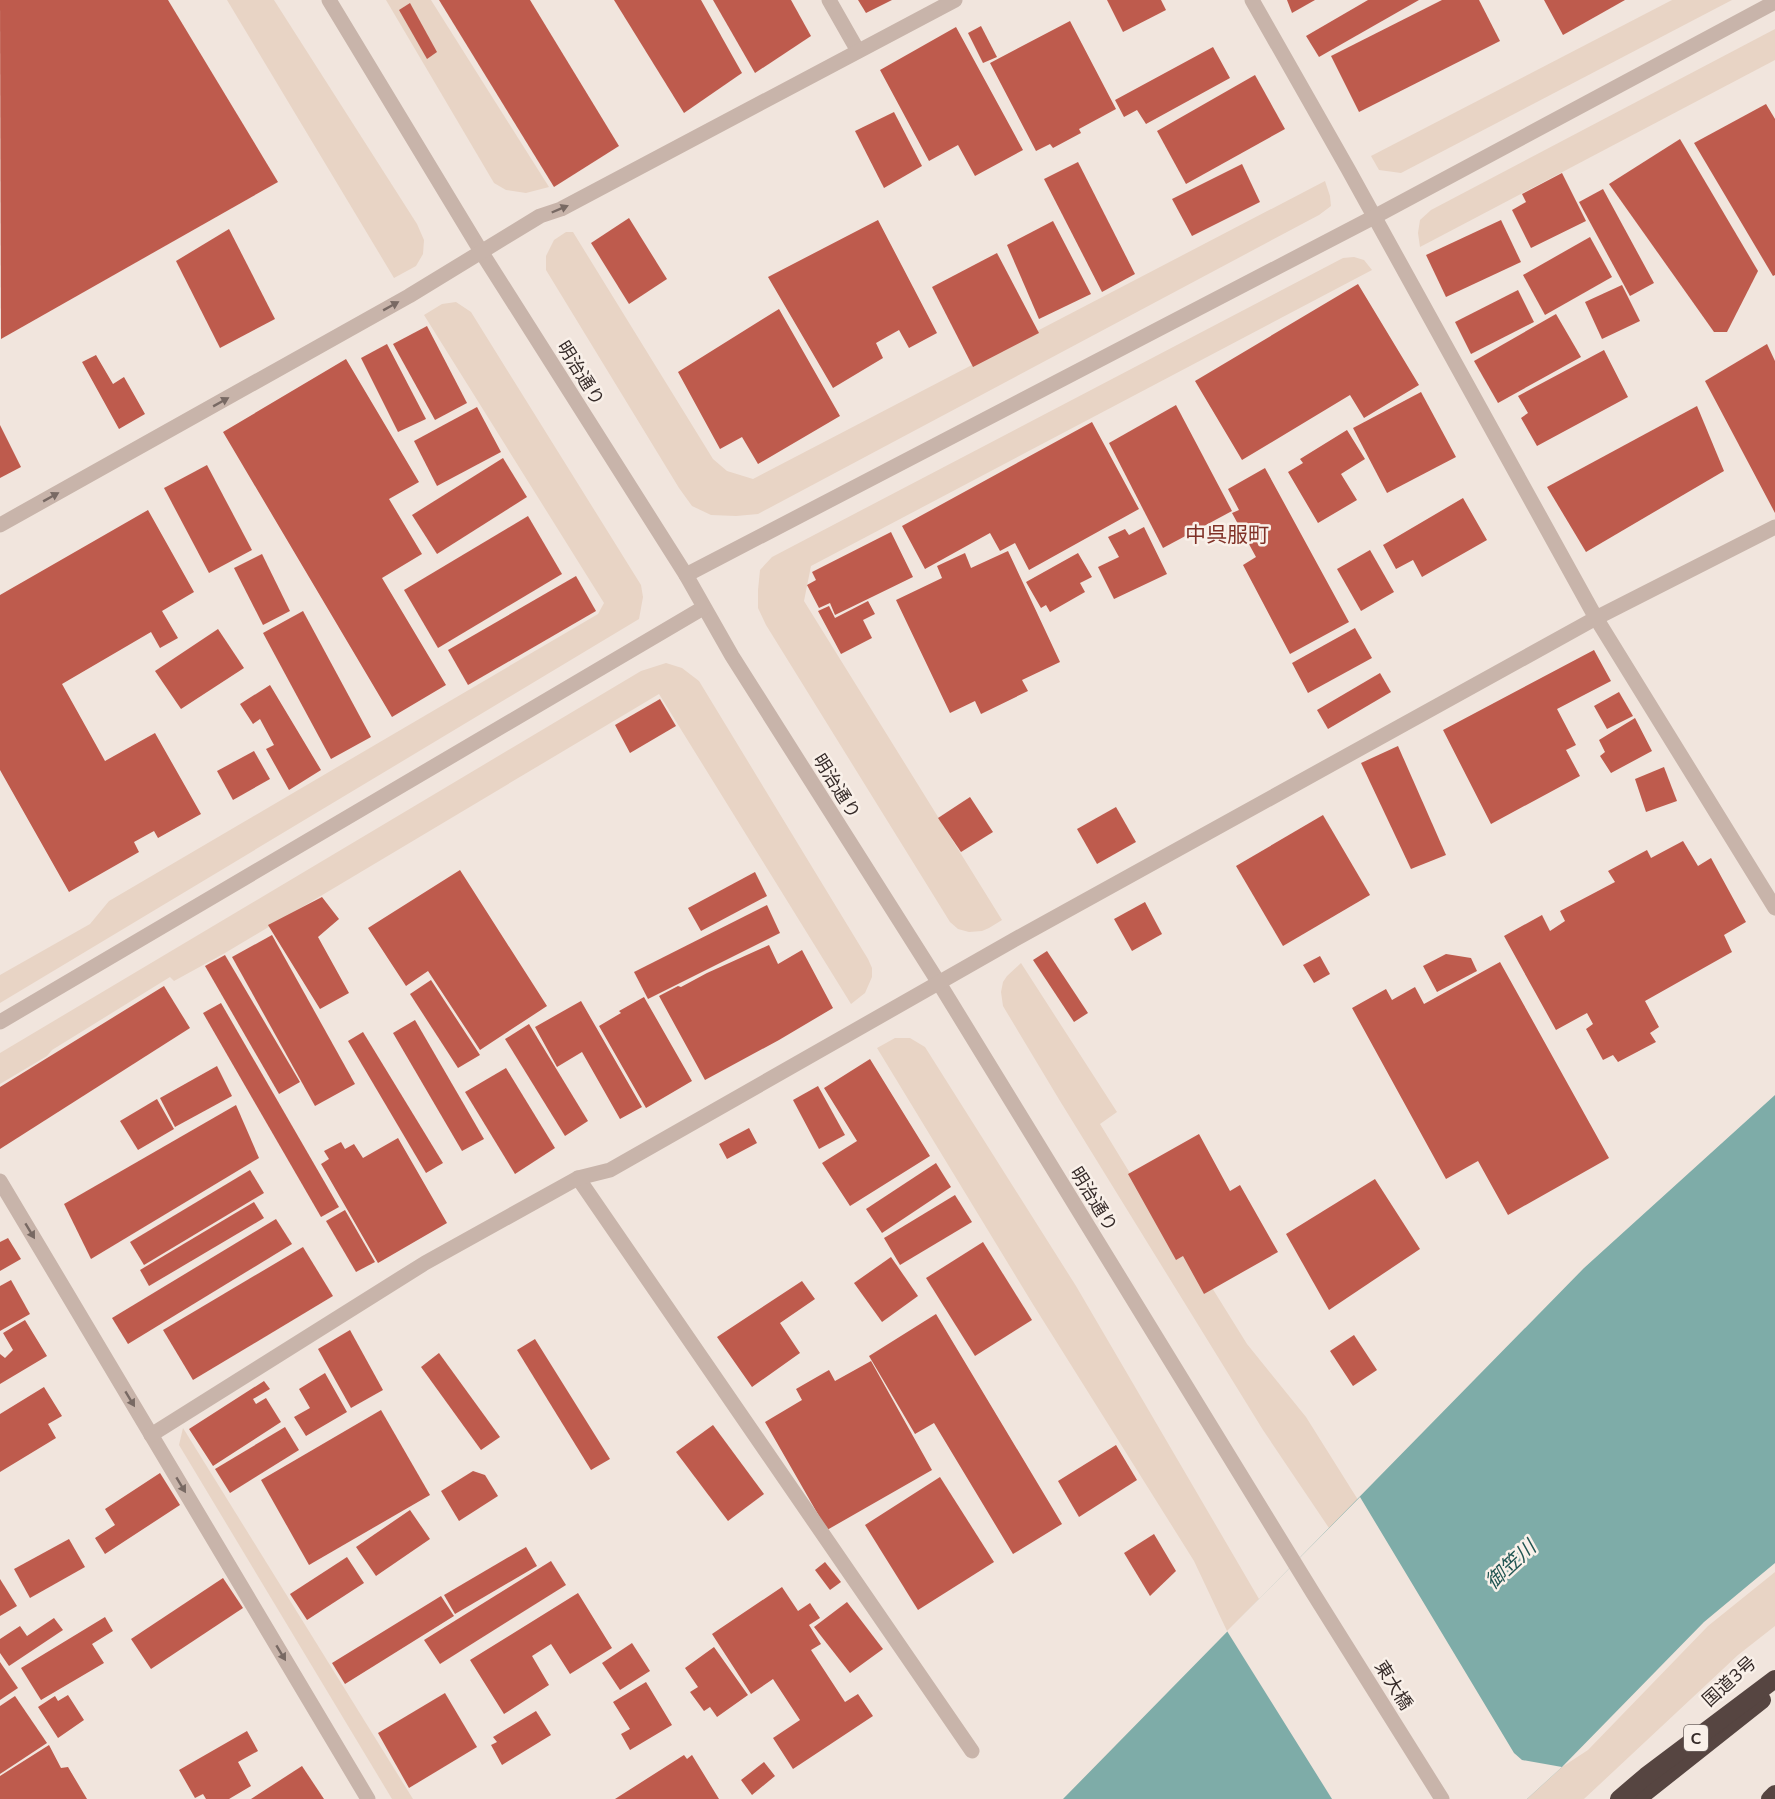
<svg xmlns="http://www.w3.org/2000/svg" width="1775" height="1799" font-family="Mulish,'Noto Sans JP',sans-serif">
  <rect width="100%" height="100%" fill="#f1e5dd"/>
  <!-- plaza -->
  <g fill="#e8d4c5">
    <path d="M227,0H274L417,224L424,240L423,254L416,266L394,278Z"/>
    <path d="M386,0H431L549,187L526,193L506,190L494,183Z"/>
    <path d="M1672,0H1732L1401,173L1379,170L1371,156Z"/>
    <path d="M1775,29V60L1420,247L1418,233L1420,220L1431,210Z"/>
    <path d="M1325,181L1330,196L1331,206L1319,215L758,514L736,516L711,515L692,506L679,488L546,270V256L554,240L566,232H573L713,459L727,471L753,479Z"/>
    <path d="M1354,257L1364,260L1372,270L811,566L804,601L1002,920L989,928L982,931L969,932L958,929L950,922L766,625L758,608V590L760,570L772,557L1343,258Z"/>
    <path d="M456,302L471,312L641,585L643,597L639,619L0,1003V975L90,924L109,901L598,614L604,603L424,315L442,304Z"/>
    <path d="M666,663L682,668L699,681L868,959L872,968V977L865,993L851,1004L659,694L225,953L174,981L170,977L52,1050L47,1056L0,1084V1053L641,671Z"/>
    <path d="M1021,963L1117,1112L1100,1124L1150,1206L1158,1201L1247,1344L1306,1417L1360,1503L1562,1767L1588,1750L1708,1626L1775,1572V1626L1738,1655L1584,1799H1507L1331,1531L1263,1430L1060,1101L1003,1006L1001,992L1003,982L1007,976Z"/>
    <path d="M895,1038H910L925,1047L1076,1286L1376,1799L1227,1631L1194,1561L1034,1306L877,1048Z"/>
    <path d="M183,1428L413,1799H392L179,1445Z"/>
  </g>
  <!-- water -->
  <path fill="#7eaca8" d="M1775,1095V1563L1704,1622L1562,1767L1527,1799H1063L1584,1268Z"/>
  <!-- pier -->
  <path fill="#f1e5dd" d="M1360,1497L1514,1753L1522,1760L1562,1767L1527,1799H1332L1227,1631Z"/>
  <!-- building -->
  <g fill="#be5b4d">
    <path d="M0,0H168L278,182L1,339Z"/>
    <path d="M439,0H530L619,146L554,187Z"/>
    <path d="M614,0H701L742,73L684,113Z"/>
    <path d="M713,0H791L811,36L755,73Z"/>
    <path d="M858,0H892L866,13Z"/>
    <path d="M1107,0H1161L1166,10L1123,32Z"/>
    <path d="M1287,0H1315L1292,13Z"/>
    <path d="M1368,0H1419L1319,57L1306,36Z"/>
    <path d="M1442,0H1479L1500,41L1359,112L1331,56Z"/>
    <path d="M1544,0H1625L1563,35Z"/>
    <path d="M410,3L437,52L427,59L399,10Z"/>
    <path d="M1070,21L1116,109L1079,129L1081,133L1053,148L1050,144L1036,151L990,63Z"/>
    <path d="M981,26L997,57L983,63L968,33Z"/>
    <path d="M956,27L1023,150L975,176L958,145L929,161L880,70Z"/>
    <path d="M1213,47L1230,78L1146,124L1137,110L1124,117L1115,100Z"/>
    <path d="M1255,75L1285,129L1186,184L1157,131Z"/>
    <path d="M1766,104L1775,119V275L1773,276L1694,143Z"/>
    <path d="M894,112L922,166L884,188L855,131Z"/>
    <path d="M1680,139L1758,271L1727,332H1714L1609,184Z"/>
    <path d="M1078,162L1135,274L1102,292L1044,179Z"/>
    <path d="M1242,164L1260,202L1192,236L1172,199Z"/>
    <path d="M1562,173L1586,221L1531,248L1512,210L1526,202L1522,194Z"/>
    <path d="M1603,189L1654,283L1630,296L1579,202Z"/>
    <path d="M629,218L667,279L629,304L591,243Z"/>
    <path d="M878,220L937,333L909,348L899,330L876,343L883,358L833,388L768,277Z"/>
    <path d="M1501,220L1521,262L1446,297L1426,255Z"/>
    <path d="M1053,221L1091,294L1039,319L1007,245Z"/>
    <path d="M229,229L275,319L220,348L176,261Z"/>
    <path d="M1590,237L1612,277L1545,315L1523,275Z"/>
    <path d="M997,253L1039,333L973,367L932,287Z"/>
    <path d="M1358,284L1419,385L1364,418L1350,395L1242,460L1195,381Z"/>
    <path d="M1622,285L1640,321L1602,339L1585,302Z"/>
    <path d="M1518,290L1534,322L1471,354L1455,322Z"/>
    <path d="M779,309L840,416L758,464L742,437L720,449L678,372Z"/>
    <path d="M1556,314L1581,357L1498,403L1474,361Z"/>
    <path d="M427,326L467,403L435,420L393,344Z"/>
    <path d="M387,344L426,419L398,432L361,358Z"/>
    <path d="M1767,344L1775,361V513L1705,381Z"/>
    <path d="M1604,350L1628,397L1537,446L1521,418L1528,413L1518,396Z"/>
    <path d="M96,355L113,384L124,377L145,414L119,429L82,362Z"/>
    <path d="M346,359L419,482L389,499L422,554L382,578L446,685L392,717L223,432Z"/>
    <path d="M1421,392L1456,457L1387,493L1353,428Z"/>
    <path d="M1176,405L1232,511L1163,548L1109,443Z"/>
    <path d="M1697,406L1724,471L1586,552L1547,487Z"/>
    <path d="M477,407L501,452L437,486L414,441Z"/>
    <path d="M1092,422L1139,509L1029,570L1015,543L1000,551L990,533L925,569L902,526Z"/>
    <path d="M0,425L21,467L0,478Z"/>
    <path d="M1347,430L1365,459L1341,474L1357,500L1318,523L1288,472L1303,463L1300,459Z"/>
    <path d="M503,458L527,497L437,554L412,515Z"/>
    <path d="M207,465L252,550L209,573L164,488Z"/>
    <path d="M1265,468L1349,622L1290,654L1243,565L1256,557L1232,513L1239,510L1228,489Z"/>
    <path d="M1463,498L1487,540L1422,577L1413,560L1396,569L1383,545Z"/>
    <path d="M148,510L194,592L162,611L178,638L160,648L151,632L62,684L105,761L155,733L201,814L158,838L154,831L134,842L139,852L69,892L0,770V595Z"/>
    <path d="M528,516L562,574L438,648L404,590Z"/>
    <path d="M1144,527L1167,574L1114,599L1098,567L1119,557L1108,537L1125,529L1129,535Z"/>
    <path d="M891,532L913,577L835,615L830,603L819,608L807,585L816,580L812,572Z"/>
    <path d="M1370,550L1394,592L1361,611L1337,569Z"/>
    <path d="M1008,551L1060,662L1022,680L1028,691L981,714L975,701L950,713L896,600L942,578L937,566L965,553L971,568Z"/>
    <path d="M1078,553L1092,577L1080,583L1085,592L1050,612L1046,605L1041,608L1026,582Z"/>
    <path d="M262,554L290,611L263,625L234,568Z"/>
    <path d="M576,576L596,611L468,685L448,650Z"/>
    <path d="M868,601L875,614L863,620L872,638L841,654L818,611L829,606L835,618Z"/>
    <path d="M303,611L371,737L331,759L263,633Z"/>
    <path d="M1355,628L1372,658L1308,693L1292,663Z"/>
    <path d="M218,629L244,668L181,709L155,671Z"/>
    <path d="M1594,650L1611,681L1557,709L1576,745L1566,750L1580,776L1491,824L1443,730Z"/>
    <path d="M1380,673L1391,692L1328,729L1317,710Z"/>
    <path d="M270,685L321,770L289,790L266,749L274,745L260,719L253,724L240,704Z"/>
    <path d="M1619,692L1633,716L1607,729L1594,706Z"/>
    <path d="M660,699L676,726L630,753L615,725Z"/>
    <path d="M1635,718L1652,751L1611,773L1600,756L1605,752L1599,740Z"/>
    <path d="M1398,746L1446,855L1411,869L1361,763Z"/>
    <path d="M254,751L270,779L233,800L217,771Z"/>
    <path d="M1664,767L1677,801L1646,812L1635,779Z"/>
    <path d="M970,797L993,832L961,852L938,818Z"/>
    <path d="M1116,807L1136,842L1097,864L1077,829Z"/>
    <path d="M1323,815L1370,895L1283,946L1236,866Z"/>
    <path d="M1683,841L1698,866L1711,858L1746,922L1724,935L1732,952L1645,1001L1659,1027L1650,1033L1656,1042L1618,1062L1613,1055L1603,1060L1586,1029L1593,1024L1587,1013L1556,1030L1504,936L1542,915L1550,931L1565,921L1560,911L1615,882L1608,871L1647,850L1651,858Z"/>
    <path d="M460,870L547,1006L480,1050L428,971L406,986L368,928Z"/>
    <path d="M755,872L767,896L701,931L688,908Z"/>
    <path d="M322,897L339,919L318,937L349,993L320,1009L268,925Z"/>
    <path d="M1145,902L1162,934L1132,951L1114,919Z"/>
    <path d="M767,905L780,933L648,999L634,972Z"/>
    <path d="M272,935L355,1084L315,1106L232,957Z"/>
    <path d="M769,945L778,964L802,950L833,1008L779,1040L705,1080L659,996L678,986L681,987L707,973Z"/>
    <path d="M1047,951L1088,1013L1074,1022L1033,960Z"/>
    <path d="M1446,954L1471,958L1477,971L1437,992L1423,966Z"/>
    <path d="M225,955L300,1082L279,1094L205,966Z"/>
    <path d="M1320,956L1330,974L1314,983L1303,965Z"/>
    <path d="M1500,962L1609,1158L1508,1215L1478,1161L1446,1179L1352,1008L1386,989L1392,1000L1415,987L1424,1004Z"/>
    <path d="M431,980L480,1055L458,1068L410,994Z"/>
    <path d="M164,986L190,1028L0,1149V1087Z"/>
    <path d="M644,997L692,1081L646,1108L599,1026L621,1013L619,1011Z"/>
    <path d="M581,1001L642,1107L620,1119L582,1052L557,1067L535,1027Z"/>
    <path d="M221,1003L339,1207L321,1217L203,1013Z"/>
    <path d="M415,1020L484,1139L462,1151L393,1033Z"/>
    <path d="M529,1024L588,1121L565,1136L505,1039Z"/>
    <path d="M363,1032L443,1163L426,1173L348,1041Z"/>
    <path d="M870,1059L930,1156L850,1206L822,1163L857,1141L824,1088Z"/>
    <path d="M217,1066L232,1096L175,1127L160,1098Z"/>
    <path d="M506,1068L555,1148L515,1174L465,1092Z"/>
    <path d="M818,1086L845,1135L819,1149L793,1100Z"/>
    <path d="M157,1099L174,1129L138,1150L120,1121Z"/>
    <path d="M236,1105L259,1158L91,1259L64,1204Z"/>
    <path d="M749,1128L757,1143L727,1159L719,1144Z"/>
    <path d="M1199,1134L1230,1191L1240,1185L1278,1252L1204,1294L1183,1256L1176,1260L1128,1174Z"/>
    <path d="M398,1138L447,1223L378,1263L321,1164L329,1159L324,1151L341,1142L345,1149L354,1144L363,1158Z"/>
    <path d="M936,1163L951,1187L882,1233L866,1209Z"/>
    <path d="M250,1170L264,1193L144,1265L130,1242Z"/>
    <path d="M1375,1179L1420,1249L1329,1310L1286,1234Z"/>
    <path d="M955,1195L972,1222L900,1265L884,1238Z"/>
    <path d="M254,1202L264,1218L149,1286L140,1270Z"/>
    <path d="M345,1210L375,1262L356,1272L326,1221Z"/>
    <path d="M276,1219L292,1244L128,1344L112,1318Z"/>
    <path d="M8,1238L21,1259L0,1271V1242Z"/>
    <path d="M983,1242L1032,1320L975,1356L926,1278Z"/>
    <path d="M303,1247L333,1296L193,1380L163,1330Z"/>
    <path d="M891,1257L918,1296L882,1322L854,1283Z"/>
    <path d="M11,1280L30,1314L0,1331V1286Z"/>
    <path d="M802,1281L815,1299L780,1323L800,1353L752,1387L717,1337Z"/>
    <path d="M936,1314L1062,1524L1013,1554L934,1423L915,1434L869,1356Z"/>
    <path d="M25,1320L47,1356L0,1384V1354L5,1358L13,1350L3,1333Z"/>
    <path d="M350,1330L383,1390L351,1408L318,1349Z"/>
    <path d="M1354,1335L1377,1370L1353,1386L1330,1351Z"/>
    <path d="M535,1339L610,1459L591,1470L517,1350Z"/>
    <path d="M439,1353L500,1437L481,1450L421,1367Z"/>
    <path d="M871,1361L932,1470L827,1530L765,1422L802,1400L796,1389L829,1370L835,1381Z"/>
    <path d="M325,1373L347,1412L306,1436L294,1417L310,1408L299,1389Z"/>
    <path d="M264,1381L270,1389L253,1399L256,1404L266,1398L281,1422L213,1466L189,1429Z"/>
    <path d="M44,1387L62,1416L48,1424L56,1438L0,1472V1414Z"/>
    <path d="M381,1410L430,1495L309,1565L261,1480Z"/>
    <path d="M713,1425L764,1494L728,1521L676,1452Z"/>
    <path d="M285,1427L299,1450L230,1493L215,1469Z"/>
    <path d="M1116,1445L1137,1480L1079,1517L1058,1481Z"/>
    <path d="M473,1471L485,1475L498,1496L459,1521L441,1491Z"/>
    <path d="M160,1473L180,1505L105,1554L95,1538L115,1525L105,1509Z"/>
    <path d="M940,1477L994,1562L918,1610L865,1525Z"/>
    <path d="M410,1510L430,1539L376,1576L356,1547Z"/>
    <path d="M1154,1534L1176,1571L1150,1596L1124,1553Z"/>
    <path d="M69,1539L85,1567L30,1598L14,1569Z"/>
    <path d="M526,1547L537,1566L455,1614L444,1595Z"/>
    <path d="M347,1557L364,1583L307,1620L290,1594Z"/>
    <path d="M551,1561L566,1585L440,1664L424,1640Z"/>
    <path d="M825,1562L841,1582L830,1590L815,1570Z"/>
    <path d="M223,1578L243,1608L151,1669L131,1639Z"/>
    <path d="M0,1579L17,1606L0,1616Z"/>
    <path d="M782,1587L798,1611L810,1603L820,1618L809,1625L821,1644L811,1650L845,1702L858,1694L873,1716L793,1769L773,1738L800,1720L773,1679L751,1694L712,1634Z"/>
    <path d="M578,1593L612,1648L570,1674L551,1644L532,1656L549,1685L504,1714L470,1660Z"/>
    <path d="M441,1596L454,1616L345,1684L332,1663Z"/>
    <path d="M847,1602L883,1649L850,1673L814,1627Z"/>
    <path d="M105,1617L113,1631L92,1644L104,1663L41,1700L21,1668Z"/>
    <path d="M54,1618L63,1630L9,1666L0,1653V1639L20,1626L27,1636Z"/>
    <path d="M632,1643L650,1671L620,1690L602,1663Z"/>
    <path d="M714,1647L748,1695L717,1717L710,1707L704,1711L690,1692L698,1687L685,1668Z"/>
    <path d="M0,1662L18,1688L0,1700Z"/>
    <path d="M646,1682L672,1725L630,1750L621,1734L630,1729L613,1702Z"/>
    <path d="M445,1693L477,1747L409,1788L378,1733Z"/>
    <path d="M68,1695L84,1720L58,1738L38,1707L55,1696L58,1701Z"/>
    <path d="M15,1696L47,1743L0,1774V1706Z"/>
    <path d="M536,1711L551,1735L502,1765L491,1745L497,1742L493,1737Z"/>
    <path d="M247,1731L258,1751L238,1762L251,1786L229,1799H206L203,1794L195,1798L179,1770Z"/>
    <path d="M49,1745L61,1768L68,1767L87,1799H0V1776Z"/>
    <path d="M684,1755L687,1759L692,1755L719,1799H615Z"/>
    <path d="M764,1762L775,1776L752,1795L741,1780Z"/>
    <path d="M302,1766L324,1799H251Z"/>
  </g>
  <g fill="none" stroke-linecap="round" stroke-linejoin="round">
    <!-- minor -->
    <g stroke="#c8b4aa" stroke-width="15">
      <path d="M329,0L482,253L686,575L732,656L939,983L1313,1593L1442,1799"/>
      <path d="M829,0L858,51"/>
      <path d="M1252,0L1348,169L1596,618L1775,908"/>
      <path d="M0,525L409,296L540,216L561,209L955,0"/>
      <path d="M686,575L1374,217L1775,2"/>
      <path d="M0,1022L703,608"/>
      <path d="M578,1178L972,1751"/>
      <path d="M0,1181L368,1799"/>
      <path d="M151,1435L425,1263L578,1178L610,1170L1012,941L1596,618L1775,527"/>
    </g>
    <!-- highway -->
    <g stroke="#564541" stroke-width="18">
      <path d="M1637,1799L1762,1700"/>
      <path d="M1770,1799L1775,1794"/>
    </g>
    <!-- highway-bridge -->
    <path stroke="#564541" stroke-width="18" d="M1619,1799L1646,1776L1775,1679"/>
  </g>
  <!-- one-way arrows -->
  <defs><path id="oneway-solid" d="M-6-.8H1V-3.2L6.5 0L1 3.2V.8H-6Z" transform="scale(1.5)"/></defs>
  <g fill="#786963">
    <use href="#oneway-solid" transform="translate(560 209) rotate(-23)"/>
    <use href="#oneway-solid" transform="translate(391 306) rotate(-29)"/>
    <use href="#oneway-solid" transform="translate(221 402) rotate(-29)"/>
    <use href="#oneway-solid" transform="translate(51 497) rotate(-29)"/>
    <use href="#oneway-solid" transform="translate(30 1231) rotate(59)"/>
    <use href="#oneway-solid" transform="translate(130 1399) rotate(59)"/>
    <use href="#oneway-solid" transform="translate(181 1485) rotate(59)"/>
    <use href="#oneway-solid" transform="translate(281 1653) rotate(59)"/>
  </g>
  <g text-anchor="middle" dominant-baseline="central" stroke-width="5" stroke-linejoin="round" paint-order="stroke">
    <!-- shield labels -->
    <rect fill="#f9f0e9" stroke="#706663" stroke-width="1.5" x="1684" y="1725" width="24" height="26" rx="4.5"/>
    <g font-size="16" font-weight="bold" fill="#362b29">
      <text x="1696" y="1738">C</text>
    </g>
    <!-- street labels -->
    <g font-size="18" fill="#362b29" stroke="#f9f0e9">
      <text transform="translate(581 373) rotate(58)">明治通り</text>
      <text transform="translate(837 786) rotate(58)">明治通り</text>
      <text transform="translate(1094 1199) rotate(58)">明治通り</text>
      <text transform="translate(1729 1681) rotate(-42)">国道3号</text>
      <text transform="translate(1394 1685) rotate(58)">東大橋</text>
    </g>
    <!-- water labels -->
    <g font-size="20" font-style="italic" fill="#215552" stroke="#f9f0e9">
      <text transform="translate(1510 1564) rotate(-43)">御笠川</text>
    </g>
    <!-- quarter labels -->
    <g font-size="21" fill="#803127" stroke="#f9f0e9">
      <text x="1227" y="534">中呉服町</text>
    </g>
  </g>
</svg>
